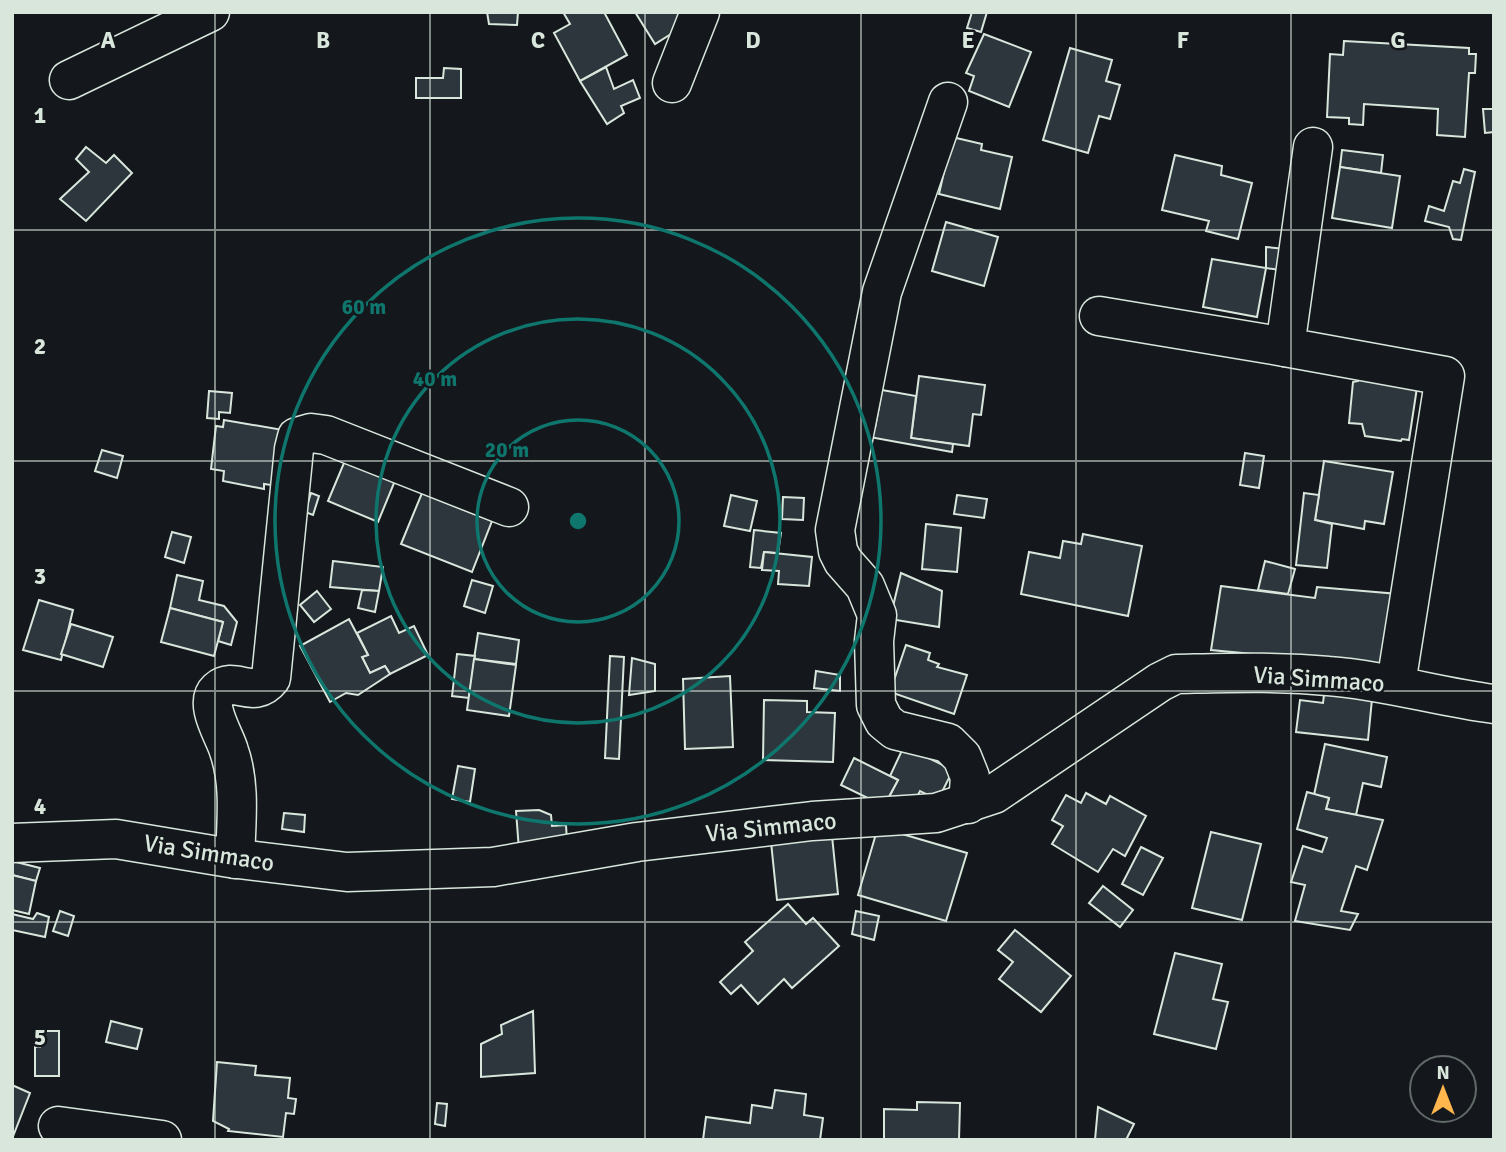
<svg xmlns="http://www.w3.org/2000/svg" width="1506" height="1152" font-family="Signika,sans-serif">
  <rect width="100%" height="100%" fill="#14181c"/>
  <!-- building -->
  <g fill="#2c363c" stroke="#d8e6dc" stroke-width="2">
    <path d="M487,12H518L517,25L489,24Z"/>
    <path d="M563,12H604L627,55L580,81L554,33L570,24Z"/>
    <path d="M635,12H695L698,17L655,44Z"/>
    <path d="M972,12H987L981,32L967,28Z"/>
    <path d="M984,34L1031,52L1009,107L969,91L974,76L966,73Z"/>
    <path d="M1344,41L1469,48V54H1476L1475,73H1469L1465,137L1437,135L1438,109L1364,104L1363,125L1349,124V118L1327,117L1330,54L1343,55Z"/>
    <path d="M1070,48L1112,60L1106,81L1120,85L1110,119L1099,116L1088,153L1043,140Z"/>
    <path d="M606,67L614,89L633,80L640,98L621,106L624,113L607,124L580,81Z"/>
    <path d="M444,68L461,69V98H416V78H443Z"/>
    <path d="M1483,109H1494V132L1485,133Z"/>
    <path d="M952,137L982,144L981,150L1012,157L1000,209L939,194Z"/>
    <path d="M86,147L106,163L114,155L132,173L86,221L60,199L89,172L76,159Z"/>
    <path d="M1342,150L1383,155L1381,173L1340,167Z"/>
    <path d="M1175,155L1222,166L1221,175L1252,183L1238,239L1206,231L1209,221L1162,210Z"/>
    <path d="M1340,167L1400,176L1392,228L1332,218Z"/>
    <path d="M1464,169L1475,172L1461,240L1453,239L1449,227L1425,221L1429,206L1444,211L1453,181L1460,183Z"/>
    <path d="M946,222L998,237L984,286L932,271Z"/>
    <path d="M1266,247L1286,249V271L1266,268Z"/>
    <path d="M1212,259L1266,268L1257,317L1203,307Z"/>
    <path d="M1358,374L1418,381L1409,440L1402,439L1401,441L1365,436L1362,424L1349,423L1353,382L1358,381Z"/>
    <path d="M919,376L985,385L981,415L973,414L969,446L911,438Z"/>
    <path d="M882,390L916,396L911,438L953,444L952,452L864,436L866,427L875,428Z"/>
    <path d="M209,391L232,393L230,413L219,412V419L207,418Z"/>
    <path d="M224,420L283,430L271,485L264,484V489L223,481L224,471L211,469L216,426L223,427Z"/>
    <path d="M102,450L123,456L117,478L95,471Z"/>
    <path d="M349,451L399,471L378,522L328,501Z"/>
    <path d="M1245,453L1264,456L1259,488L1240,485Z"/>
    <path d="M1324,461L1393,472L1384,524L1365,521L1364,529L1315,520Z"/>
    <path d="M311,493L319,496L313,515L305,512Z"/>
    <path d="M422,493L492,521L472,572L401,544Z"/>
    <path d="M1304,493L1319,495L1315,520L1332,524L1327,568L1296,565Z"/>
    <path d="M731,495L757,501L750,531L724,526Z"/>
    <path d="M957,495L987,499L984,518L954,514Z"/>
    <path d="M783,497L804,498L803,520L782,519Z"/>
    <path d="M926,524L961,528L957,572L922,569Z"/>
    <path d="M754,530L781,533L778,553L764,552L761,568L750,567Z"/>
    <path d="M172,532L191,537L184,563L165,557Z"/>
    <path d="M1083,534L1142,546L1128,616L1021,594L1029,552L1060,558L1063,541L1081,544Z"/>
    <path d="M764,552L812,557L809,586L778,584L779,571L762,570Z"/>
    <path d="M333,561L383,567L379,591L330,587Z"/>
    <path d="M1265,561L1295,569L1288,594L1258,590Z"/>
    <path d="M901,573L942,591L939,627L890,619Z"/>
    <path d="M177,575L203,581L199,600L224,606L237,622L231,645L218,641L223,622L170,608Z"/>
    <path d="M472,580L493,586L485,613L464,606Z"/>
    <path d="M1221,586L1315,598L1317,587L1398,594L1382,666L1211,650Z"/>
    <path d="M362,590L379,591L375,612L358,608Z"/>
    <path d="M317,591L331,609L314,622L300,605Z"/>
    <path d="M39,600L73,610L61,660L23,650Z"/>
    <path d="M170,608L223,622L214,656L161,642Z"/>
    <path d="M391,616L399,633L414,626L428,655L390,674L385,666L370,673L362,657L368,655L357,633Z"/>
    <path d="M349,619L368,655L362,657L370,673L385,666L390,674L358,695L346,693L330,702L300,646Z"/>
    <path d="M71,624L113,637L103,667L61,654Z"/>
    <path d="M478,633L519,640L516,664L474,659Z"/>
    <path d="M906,645L930,653L928,660L939,664L937,667L967,675L954,714L890,692Z"/>
    <path d="M457,654L475,656L469,698L452,696Z"/>
    <path d="M610,656L624,657L619,759L605,758Z"/>
    <path d="M632,658L655,664V691L629,695Z"/>
    <path d="M474,659L516,665L509,716L467,710Z"/>
    <path d="M816,671L840,675V691L814,688Z"/>
    <path d="M730,676L733,747L685,749L683,679Z"/>
    <path d="M1325,687L1372,699L1368,740L1296,732L1300,700L1323,703Z"/>
    <path d="M764,700L807,701V712L835,713L833,762L763,760Z"/>
    <path d="M1325,744L1387,757L1381,787L1363,783L1356,815L1326,809L1329,798L1314,795Z"/>
    <path d="M904,746L953,770L938,800L920,791L910,810L888,799L898,780L890,776Z"/>
    <path d="M854,758L898,780L884,806L841,785Z"/>
    <path d="M458,766L475,769L470,802L452,799Z"/>
    <path d="M1307,792L1329,798L1326,809L1383,820L1367,870L1356,866L1341,911L1358,914L1350,930L1295,921L1305,885L1291,882L1303,846L1322,852L1327,838L1297,829Z"/>
    <path d="M1086,793L1106,804L1110,796L1146,816L1125,856L1113,849L1098,872L1052,844L1063,826L1052,820L1066,795L1081,803Z"/>
    <path d="M539,810L551,815L552,826L566,825L567,842L519,850L516,811Z"/>
    <path d="M284,813L305,815L304,832L282,829Z"/>
    <path d="M878,827L967,853L946,921L858,895Z"/>
    <path d="M1211,832L1261,844L1242,920L1192,908Z"/>
    <path d="M832,836L838,894L777,900L771,842Z"/>
    <path d="M1141,847L1163,858L1143,895L1122,884Z"/>
    <path d="M12,861L40,868L36,881L12,875Z"/>
    <path d="M12,875L36,881L29,914L12,910Z"/>
    <path d="M1103,886L1133,910L1120,927L1089,903Z"/>
    <path d="M788,904L806,924L813,918L839,946L792,988L784,979L758,1004L741,985L731,994L720,982L753,951L745,942Z"/>
    <path d="M60,911L74,916L68,936L53,931Z"/>
    <path d="M856,911L879,916L874,940L852,934Z"/>
    <path d="M37,913L49,917L45,937L12,930V914L33,919Z"/>
    <path d="M1015,930L1071,976L1041,1012L999,979L1013,962L998,950Z"/>
    <path d="M1175,953L1222,964L1213,999L1228,1002L1216,1049L1154,1034Z"/>
    <path d="M533,1011L535,1073L481,1077V1044L502,1034L501,1025Z"/>
    <path d="M111,1021L142,1029L137,1049L106,1042Z"/>
    <path d="M40,1031H59V1076H35V1047H40Z"/>
    <path d="M217,1062L256,1066L255,1075L290,1078L288,1098L296,1099L294,1114L286,1113L283,1137L228,1131L229,1129L213,1121Z"/>
    <path d="M12,1085L30,1093L12,1139Z"/>
    <path d="M775,1090L806,1094L804,1115L823,1118L820,1140H703L706,1117L750,1123L752,1105L772,1108Z"/>
    <path d="M917,1102L960,1103L959,1140H884V1109L917,1110Z"/>
    <path d="M437,1103L447,1104L445,1126L435,1124Z"/>
    <path d="M1098,1107L1134,1124L1126,1140H1095Z"/>
  </g>
  <g fill="none" stroke-linecap="round" stroke-linejoin="round">
    <defs>
      <g id="minor">
        <path d="M69,80L210,12"/>
        <path d="M672,83L700,12"/>
        <path d="M948,102L882,292L835,530L838,551L843,561L865,586L877,615L874,641L876,705L884,721L895,730L948,743L962,757L970,777L968,804"/>
        <path d="M1313,147L1285,347L1445,376L1396,684"/>
        <path d="M1099,316L1285,347"/>
        <path d="M12,843L116,839L230,858L347,872L493,867L637,842L812,821L936,813L994,794L1160,682L1176,674C1226,673 1278,671 1328,676C1384,680 1438,697 1494,704"/>
        <path d="M235,859C236,824 241,785 229,751C225,736 203,704 218,690C235,675 253,701 271,678L294,449L297,437L311,433L326,435L509,507"/>
        <path d="M58,1126L162,1140"/>
      </g>
    </defs>
    <!-- minor casing -->
    <use href="#minor" stroke="#d8e6dc" stroke-width="41"/>
    <!-- minor -->
    <use href="#minor" stroke="#14181c" stroke-width="38"/>
  </g>
  <!-- grid -->
  <path fill="none" stroke="#d8e6dc" stroke-width="2" stroke-opacity="0.55" d="M215,12V1140M430,12V1140M645,12V1140M861,12V1140M1076,12V1140M1291,12V1140M12,230H1494M12,461H1494M12,691H1494M12,922H1494"/>
  <!-- distance rings -->
  <g fill="none" stroke="#0f766e" stroke-width="3.5">
    <circle cx="578" cy="521" r="101"/>
    <circle cx="578" cy="521" r="202"/>
    <circle cx="578" cy="521" r="303"/>
  </g>
  <g text-anchor="middle" dominant-baseline="central" stroke-width="5" stroke-linejoin="round" paint-order="stroke">
    <!-- street labels -->
    <g font-size="24" fill="#d8e6dc" stroke="#14181c">
      <text transform="translate(1319 679) rotate(4)">Via Simmaco</text>
      <text transform="translate(771 827) rotate(-6)">Via Simmaco</text>
      <text transform="translate(209 853) rotate(9)">Via Simmaco</text>
    </g>
  </g>
  <g font-size="23" text-anchor="middle" font-weight="bold" fill="#d8e6dc" stroke="#14181c" stroke-width="5" stroke-linejoin="round" paint-order="stroke">
    <text x="108" y="48">A</text>
    <text x="323" y="48">B</text>
    <text x="538" y="48">C</text>
    <text x="753" y="48">D</text>
    <text x="968" y="48">E</text>
    <text x="1183" y="48">F</text>
    <text x="1398" y="48">G</text>
    <text x="40" y="123">1</text>
    <text x="40" y="354">2</text>
    <text x="40" y="584">3</text>
    <text x="40" y="814">4</text>
    <text x="40" y="1045">5</text>
  </g>
  <circle cx="578" cy="521" r="10" fill="#0f766e" stroke="#14181c" stroke-width="3.5"/>
  <g font-size="21" text-anchor="middle" font-weight="bold" fill="#0f766e" stroke="#14181c" stroke-width="5" stroke-linejoin="round" paint-order="stroke">
    <text x="364" y="314">60 m</text>
    <text x="435" y="386">40 m</text>
    <text x="507" y="457">20 m</text>
  </g>
  <!-- border -->
  <rect width="1506" height="1152" fill="none" stroke="#d8e6dc" stroke-width="28"/>
  <!-- north arrow -->
  <g transform="translate(1443 1089)"><circle r="33" fill="#14181c" stroke="#626a69" stroke-width="2"/>
  <path d="M0-5L12 26L0 18L-12 26Z" fill="#ffb74d"/>
  <text y="-10" font-size="19" font-weight="bold" text-anchor="middle" fill="#d8e6dc">N</text>
  </g>
</svg>
